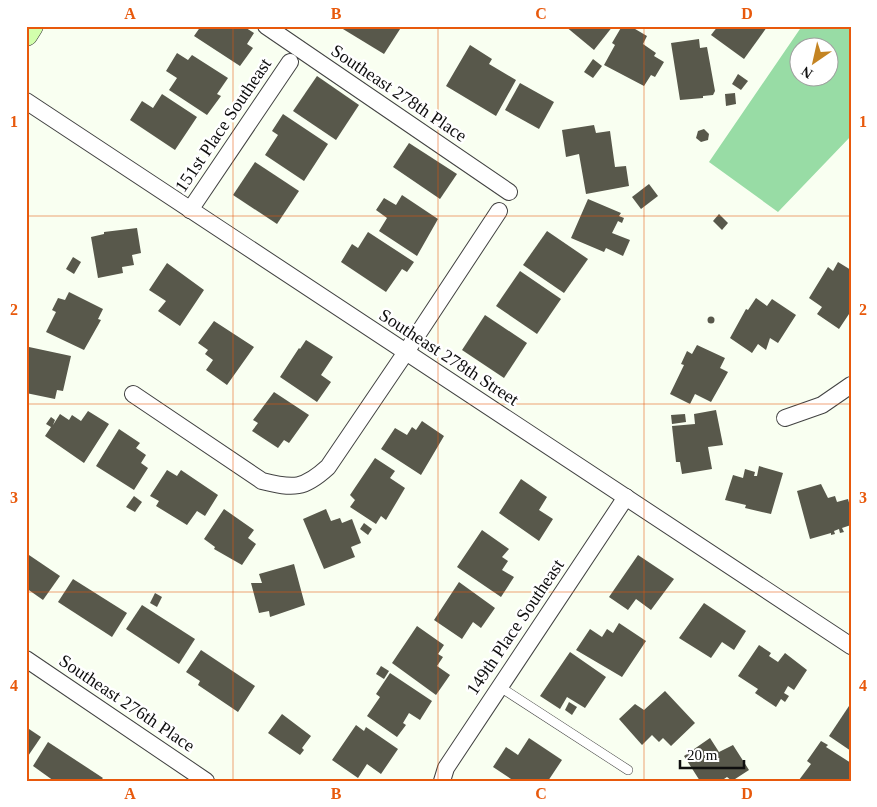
<svg xmlns="http://www.w3.org/2000/svg" width="877" height="807" font-family="'Times New Roman',serif">
  <rect width="100%" height="100%" fill="#f9fff1"/>
  <!-- forest -->
  <path fill="#98dca5" fill-rule="evenodd" d="M802,26H851V136L778,212L709,162ZM800,48H830V78H800Z"/>
  <!-- building -->
  <g fill="#58584b">
    <path d="M201,26H243L254,33L247,44L253,48L240,66L194,36Z"/>
    <path d="M338,26H402L384,54Z"/>
    <path d="M565,26H613L594,50Z"/>
    <path d="M622,26H630L647,36L643,44L656,53L654,56L664,62L655,77L651,75L644,86L604,65L615,45L612,43Z"/>
    <path d="M718,26H766L767,27L744,59L711,35Z"/>
    <path d="M699,39L700,48L707,47L715,91L713,95L703,96V98L680,100L671,43Z"/>
    <path d="M470,45L492,59L489,64L516,80L496,116L446,86Z"/>
    <path d="M177,53L188,60L192,55L228,78L217,94L221,96L207,115L169,90L177,78L166,71Z"/>
    <path d="M593,59L602,66L593,78L584,72Z"/>
    <path d="M738,74L748,81L741,90L732,84Z"/>
    <path d="M317,76L359,105L336,140L293,111Z"/>
    <path d="M520,83L554,102L539,129L505,110Z"/>
    <path d="M735,93L736,104L726,106L725,94Z"/>
    <path d="M162,94L197,117L175,150L130,120L142,101L153,108Z"/>
    <path d="M283,114L328,144L304,181L265,155L278,135L272,131Z"/>
    <path d="M594,125L596,133L610,131L615,167L626,166L629,186L586,194L579,154L566,157L562,130Z"/>
    <path d="M704,129L709,134L708,140L701,142L696,138L698,131Z"/>
    <path d="M409,143L457,174L440,199L393,167Z"/>
    <path d="M255,162L299,191L277,224L233,195Z"/>
    <path d="M649,184L658,196L641,209L632,197Z"/>
    <path d="M402,195L438,219L417,256L379,231L387,218L376,210L384,198L396,205Z"/>
    <path d="M588,199L621,213L619,216L624,218L622,223L618,221L612,233L630,240L623,256L606,248L604,252L571,238Z"/>
    <path d="M719,214L728,223L722,230L713,221Z"/>
    <path d="M137,228L141,253L132,255L134,265L122,267L123,273L98,278L91,237L104,234V232Z"/>
    <path d="M547,231L588,259L564,293L523,265Z"/>
    <path d="M368,232L414,262L407,272L402,269L386,292L341,262L352,244L358,248Z"/>
    <path d="M73,257L81,262L74,274L66,269Z"/>
    <path d="M838,262L851,270V311L839,329L817,314L822,307L809,298L828,267L833,271Z"/>
    <path d="M167,263L204,290L180,326L158,311L166,301L149,290Z"/>
    <path d="M520,271L561,299L537,334L496,306Z"/>
    <path d="M69,292L103,309L98,319L101,320L84,350L46,332L56,312L52,310L58,298L65,300Z"/>
    <path d="M756,298L767,306L772,299L796,315L778,343L770,338L766,350L758,344L752,353L730,338L746,309L748,310Z"/>
    <path d="M485,315L527,343L504,378L462,350Z"/>
    <circle cx="711" cy="320" r="3.5"/>
    <path d="M214,321L254,347L227,385L206,370L213,360L205,354L208,350L198,343Z"/>
    <path d="M306,340L333,357L321,375L331,382L317,402L280,377L299,348L300,349Z"/>
    <path d="M697,345L725,358L720,368L728,372L711,402L695,394L690,404L670,394L684,365L681,364L687,351L692,354Z"/>
    <path d="M29,347L71,356L63,391L57,390L55,399L26,393V363Z"/>
    <path d="M274,392L309,415L289,443L284,440L278,448L252,431L258,423L253,420Z"/>
    <path d="M716,410L723,445L708,447L712,469L682,474L680,462H676L672,426L695,424L694,414Z"/>
    <path d="M88,411L109,424L84,463L45,436L51,427L46,424L51,417L55,420L53,425L60,414L69,420L72,415L81,421Z"/>
    <path d="M685,414L686,422L672,424L671,415Z"/>
    <path d="M422,421L444,436L421,475L381,449L395,428L407,435L412,427L416,430Z"/>
    <path d="M119,429L140,443L136,448L146,455L141,463L148,468L134,490L96,466Z"/>
    <path d="M375,458L395,471L390,478L405,488L386,520L381,516L376,524L350,507L355,500L350,495Z"/>
    <path d="M759,466L783,473L771,514L745,508L746,505L725,500L733,475L743,478L745,469L755,472L754,476H757Z"/>
    <path d="M167,470L177,476L181,470L218,495L205,516L197,511L187,525L156,506L159,501L150,496Z"/>
    <path d="M521,479L547,497L539,510L553,519L539,541L499,513Z"/>
    <path d="M821,484L828,498L835,496L837,502L848,499L851,510V525L842,528L844,532L840,533L839,529L834,531L835,534L831,535V533L810,539L797,491Z"/>
    <path d="M134,496L142,502L135,512L126,507Z"/>
    <path d="M224,509L254,530L248,538L256,544L242,565L214,549L215,547L204,539Z"/>
    <path d="M326,509L331,521L340,518L342,523L352,519L361,543L351,547L355,557L324,569L303,519Z"/>
    <path d="M364,523L372,529L368,535L360,529Z"/>
    <path d="M482,530L509,549L502,557L508,561L502,570L514,577L501,597L457,567Z"/>
    <path d="M26,553L60,576L43,600L26,588Z"/>
    <path d="M638,555L674,579L651,610L636,599L628,610L609,597Z"/>
    <path d="M294,564L305,605L270,617L269,611L259,613L251,583H262L259,574Z"/>
    <path d="M73,579L127,613L112,637L58,602Z"/>
    <path d="M459,582L495,608L481,628L473,622L462,639L434,620Z"/>
    <path d="M155,593L162,597L157,607L150,603Z"/>
    <path d="M704,603L746,631L734,650L722,642L711,658L679,638Z"/>
    <path d="M142,605L195,639L179,664L126,629Z"/>
    <path d="M619,623L646,641L622,677L576,650L590,629L602,637L607,629L613,633Z"/>
    <path d="M417,626L444,645L438,654L443,657L437,666L450,675L436,695L392,663Z"/>
    <path d="M759,645L771,653L769,656L778,662L785,653L807,670L794,690L788,686L784,693L789,696L785,702L781,699L776,707L755,693L758,689L738,676Z"/>
    <path d="M201,650L255,686L238,712L198,685L200,681L186,672Z"/>
    <path d="M570,652L606,677L585,708L567,697L560,709L540,696Z"/>
    <path d="M381,666L389,671L384,679L376,674Z"/>
    <path d="M390,673L432,701L420,720L409,713L403,723L406,725L397,737L367,716L380,697L376,694Z"/>
    <path d="M665,691L695,723L671,746L663,738L659,742L652,735L642,745L619,719L635,704L644,710Z"/>
    <path d="M569,702L577,707L572,715L565,710Z"/>
    <path d="M851,703V751L829,736Z"/>
    <path d="M282,714L311,736L302,748L304,750L300,755L268,733Z"/>
    <path d="M356,725L364,731L366,727L398,749L381,774L367,764L358,778L332,760Z"/>
    <path d="M26,727L41,737L26,759Z"/>
    <path d="M529,738L562,760L548,781H514L493,767L506,747L518,755Z"/>
    <path d="M710,738L719,752L733,745L749,770L732,781L727,777L721,781H700L684,756Z"/>
    <path d="M821,741L828,745L826,747L851,763V781L799,780L811,764L807,761Z"/>
    <path d="M48,742L103,778L100,781H54L33,766Z"/>
  </g>
  <g fill="none" stroke-linecap="round" stroke-linejoin="round">
    <defs>
      <path id="lane" d="M500,687L628,770"/>
      <g id="street">
        <path d="M266,26L509,192"/>
        <path d="M26,101L851,646"/>
        <path d="M190,210L290,62"/>
        <path d="M133,394L262,481C294,489 304,489 328,467L406,352L499,211"/>
        <path d="M785,418L822,405L851,385"/>
        <path d="M26,659L206,781"/>
        <path d="M442,781L446,768L626,497"/>
      </g>
      <path id="secondary" d="M26,34L31,26"/>
    </defs>
    <!-- lane casing -->
    <use href="#lane" stroke="#424242" stroke-width="10"/>
    <!-- street casing -->
    <use href="#street" stroke="#424242" stroke-width="18"/>
    <!-- secondary casing -->
    <use href="#secondary" stroke="#313131" stroke-width="25"/>
    <!-- lane -->
    <use href="#lane" stroke="#fff" stroke-width="9"/>
    <!-- street -->
    <use href="#street" stroke="#fff" stroke-width="16"/>
    <!-- secondary -->
    <use href="#secondary" stroke="#d2ffac" stroke-width="24"/>
  </g>
  <!-- grid -->
  <path fill="none" stroke="#e8590c" stroke-width="1" stroke-opacity="0.55" d="M233,26V781M438,26V781M644,26V781M26,216H851M26,404H851M26,592H851"/>
  <g text-anchor="middle" dominant-baseline="central" stroke-width="5" stroke-linejoin="round" paint-order="stroke">
    <!-- street labels -->
    <g font-size="18" fill="#0f0f0f" stroke="#fff">
      <text transform="translate(399 93) rotate(34)">Southeast 278th Place</text>
      <text transform="translate(223 125) rotate(-56)">151st Place Southeast</text>
      <text transform="translate(449 357) rotate(33)">Southeast 278th Street</text>
      <text transform="translate(515 627) rotate(-56)">149th Place Southeast</text>
      <text transform="translate(127 703) rotate(34)">Southeast 276th Place</text>
    </g>
  </g>
  <!-- border -->
  <rect width="877" height="807" fill="none" stroke="#ffffff" stroke-width="55"/>
  <!-- north arrow -->
  <g transform="translate(814 62) rotate(214)"><circle r="24" fill="#ffffff" stroke="#9f9f9f"/>
  <path d="M0-4L9 19L0 12L-9 19Z" fill="#c48422"/>
  <text y="-8" font-size="14" font-weight="bold" text-anchor="middle" fill="#0f0f0f">N</text>
  </g>
  <!-- scale -->
  <path d="M680 760v8h64v-8" fill="none" stroke="#0f0f0f" stroke-width="2.5"/>
  <text x="687" y="760" font-size="15" fill="#0f0f0f" stroke="#ffffff" stroke-width="4" paint-order="stroke">20 m</text>
  <rect x="28" y="28" width="822" height="752" fill="none" stroke="#e8590c" stroke-width="2"/>
  <g font-size="16" text-anchor="middle" font-weight="bold" fill="#e8590c">
    <text x="130" y="19">A</text>
    <text x="336" y="19">B</text>
    <text x="541" y="19">C</text>
    <text x="747" y="19">D</text>
    <text x="14" y="127">1</text>
    <text x="863" y="127">1</text>
    <text x="14" y="315">2</text>
    <text x="863" y="315">2</text>
    <text x="14" y="503">3</text>
    <text x="863" y="503">3</text>
    <text x="14" y="691">4</text>
    <text x="863" y="691">4</text>
    <text x="130" y="799">A</text>
    <text x="336" y="799">B</text>
    <text x="541" y="799">C</text>
    <text x="747" y="799">D</text>
  </g>
</svg>
